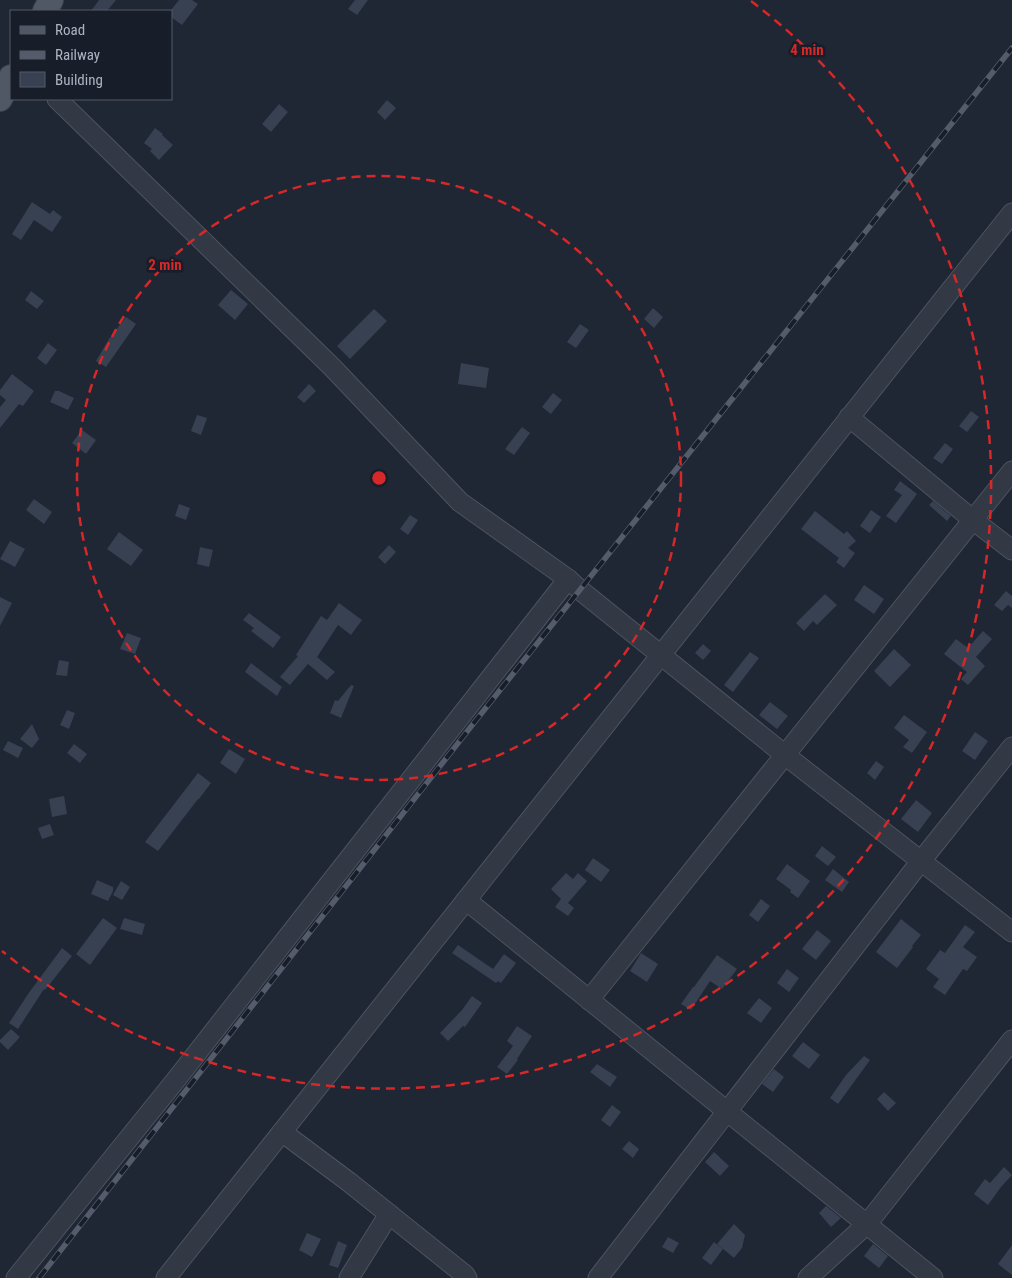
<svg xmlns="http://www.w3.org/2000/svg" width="1012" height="1278" font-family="'Roboto Condensed',sans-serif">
  <rect width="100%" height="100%" fill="#1f2634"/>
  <!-- building -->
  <g fill="#384152">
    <path d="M99,0H116L107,11H91Z"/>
    <path d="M179,0H192L198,4L182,25L171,17V10Z"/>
    <path d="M355,0H368L357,15L348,9Z"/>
    <path d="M387,100L396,108L385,120L377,112Z"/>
    <path d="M279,104L288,112L271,132L262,124Z"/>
    <path d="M155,128L163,134L162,135L173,145L159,160L150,151L152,149L144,143Z"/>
    <path d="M32,202L50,214L53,210L62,217L52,232L34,220L21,240L12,234Z"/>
    <path d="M231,290L248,304L235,320L218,305Z"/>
    <path d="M31,291L44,301L37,309L25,300Z"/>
    <path d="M653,308L663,317L654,328L644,319Z"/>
    <path d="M374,309L387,321L350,359L337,346Z"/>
    <path d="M126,317L136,324L106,367L96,361L109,339Z"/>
    <path d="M580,324L589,330L576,348L567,342Z"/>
    <path d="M48,343L57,350L46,365L37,358Z"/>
    <path d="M461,363L489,368L486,388L458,384Z"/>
    <path d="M12,374L34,391L23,406L19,404L0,428V407L6,400L0,395V390Z"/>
    <path d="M309,384L316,391L304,403L297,397Z"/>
    <path d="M55,391H59L74,398L68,410L50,402Z"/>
    <path d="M553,393L562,400L551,414L542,407Z"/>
    <path d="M971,411L979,417L967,432L959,426Z"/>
    <path d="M197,415L207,418L201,435L191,431Z"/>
    <path d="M522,427L530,433L514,455L505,449Z"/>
    <path d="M82,430L96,440L86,454L72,443Z"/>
    <path d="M945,443L953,449L942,464L933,458Z"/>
    <path d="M900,481L917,494L896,523L886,516L902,495L894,490Z"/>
    <path d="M34,499L52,512L44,524L26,510Z"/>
    <path d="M933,501L951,516L947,521L929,505Z"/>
    <path d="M179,504L190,508L186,520L175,516Z"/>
    <path d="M871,510L881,517L870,533L860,526Z"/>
    <path d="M815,511L844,534L847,531L856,541L848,548L855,553L844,568L836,562L839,558L801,529Z"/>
    <path d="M410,515L418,520L408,535L400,529Z"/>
    <path d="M119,532L143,550L131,566L107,549Z"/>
    <path d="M10,541L25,549L15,567L0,559Z"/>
    <path d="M389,545L396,552L385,564L378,557Z"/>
    <path d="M200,547L213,550L209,567L197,564Z"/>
    <path d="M864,585L884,599L874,614L854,600Z"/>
    <path d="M1006,591L1012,596V608L1008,605L1002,611L994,605Z"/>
    <path d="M825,594L837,605L817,625L813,621L804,631L796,623Z"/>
    <path d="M0,597L12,603L0,626Z"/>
    <path d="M339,603L362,620L351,635L338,625L317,657L335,672L327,680L308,664L290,685L280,677L298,656L296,655L321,616L327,620Z"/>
    <path d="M249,613L281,637L273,648L251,631L254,628L243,620Z"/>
    <path d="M983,631L992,639L976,657L985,666L968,685L961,679L967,672L944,654L956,639L968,648Z"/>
    <path d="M127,633L141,638L135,654L120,649Z"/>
    <path d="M703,644L711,651L703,660L695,653Z"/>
    <path d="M894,649L911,665L890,687L874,671Z"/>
    <path d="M750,652L759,658L733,692L724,685Z"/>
    <path d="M59,660L69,662L67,676L56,675Z"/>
    <path d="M251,663L282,687L277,696L245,672Z"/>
    <path d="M351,685L354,686L341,718L330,713L335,700L338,701Z"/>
    <path d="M770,702L788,716L777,729L759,715Z"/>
    <path d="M67,710L75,713L69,729L60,725Z"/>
    <path d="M904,715L927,732L912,753L903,747L909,740L894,728Z"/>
    <path d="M32,724L39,739L32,748L20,739Z"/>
    <path d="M975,732L988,741L975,760L962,751Z"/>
    <path d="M8,741L23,748L18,758L3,750Z"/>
    <path d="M74,744L87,754L80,763L67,753Z"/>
    <path d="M229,749L245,759L236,774L220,763Z"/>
    <path d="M876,761L884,767L875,780L867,773Z"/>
    <path d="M198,773L211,783L199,799H198L158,851L145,842Z"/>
    <path d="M64,796L67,814L52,817L49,799Z"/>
    <path d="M916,800L932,813L918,832L901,819Z"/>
    <path d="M50,824L54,835L42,839L38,828Z"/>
    <path d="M822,846L836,857L828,866L815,856Z"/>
    <path d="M593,858L610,870L601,882L585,870Z"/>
    <path d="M787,864L810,881L798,898L790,892L791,890L776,879Z"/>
    <path d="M833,869L849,882L842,892L825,880Z"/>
    <path d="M566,873L573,879L578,873L587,881L568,903L574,908L568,916L555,907L561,899L551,889Z"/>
    <path d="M97,880L113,887V891L108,901L91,894Z"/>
    <path d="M121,881L130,887L122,900L113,895Z"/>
    <path d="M761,899L770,906L758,922L749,915Z"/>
    <path d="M103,918L117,928L90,965L76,954Z"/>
    <path d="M124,918L145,924L142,935L120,929Z"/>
    <path d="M901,919L921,935L912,946L913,947L897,968L876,952Z"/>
    <path d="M965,925L975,932L963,947L977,957L967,971L963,969L945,995L933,987L939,979L926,969L940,950L945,953Z"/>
    <path d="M817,930L831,941L816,960L802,949Z"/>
    <path d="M458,945L493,969L504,954L516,963L501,983L498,981L496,983L452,953Z"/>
    <path d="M62,948L72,956L45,990L44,989L18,1029L9,1023L28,994Z"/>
    <path d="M641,953L658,964L647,982L630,971Z"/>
    <path d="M717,955L737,969L722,989L710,981L691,1010L681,1004L693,987H694Z"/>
    <path d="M787,969L799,978L789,992L777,983Z"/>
    <path d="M472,996L482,1003L465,1027L463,1026L448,1041L440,1033L462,1010Z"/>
    <path d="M759,998L772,1008L761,1023L747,1013Z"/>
    <path d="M517,1026L532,1036L517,1059L518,1060L507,1074L497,1067L513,1046L507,1041Z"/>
    <path d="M11,1029L20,1037L8,1050L0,1042V1040Z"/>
    <path d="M803,1042L820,1055L809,1069L792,1056Z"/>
    <path d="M864,1056L870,1060L838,1104L830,1098L846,1075Z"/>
    <path d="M597,1064L617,1077L610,1087L590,1072Z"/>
    <path d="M774,1069L784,1077L773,1092L762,1084Z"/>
    <path d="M884,1092L896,1103L888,1111L877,1099Z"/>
    <path d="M612,1105L621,1112L610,1127L601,1120Z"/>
    <path d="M629,1141L639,1149L633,1158L622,1149Z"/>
    <path d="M714,1152L729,1166L720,1176L705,1162Z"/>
    <path d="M1004,1167L1012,1175L1001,1187L988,1205L974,1194L985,1179L990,1183Z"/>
    <path d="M826,1206L841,1218L831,1227L819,1213Z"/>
    <path d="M734,1224L745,1235L742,1248L734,1258L717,1244Z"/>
    <path d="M307,1233L321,1239L312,1257L299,1250Z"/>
    <path d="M668,1237L679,1243L673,1253L662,1247Z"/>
    <path d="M338,1241L347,1245L338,1268L329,1265Z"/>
    <path d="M714,1242L723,1249L711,1265L702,1258Z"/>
    <path d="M873,1244L888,1256L879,1268L864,1256Z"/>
    <path d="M1012,1245V1275L998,1264Z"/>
  </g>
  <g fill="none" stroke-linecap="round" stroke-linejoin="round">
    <defs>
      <g id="minor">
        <path d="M57,99L332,367L460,502L568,579L580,590L785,755L1012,932"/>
        <path d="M849,417L973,520L1012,550"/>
        <path d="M466,900L933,1278"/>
        <path d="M589,1000L1012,471"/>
        <path d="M282,1132L349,1182L465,1275L467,1278"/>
        <path d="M16,1278L175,1081L568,579"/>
        <path d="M166,1278L1012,213"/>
        <path d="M349,1278L389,1214"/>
        <path d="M598,1278L921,861L1012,747"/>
        <path d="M808,1278L867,1224L1012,1040"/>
      </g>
      <g id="major">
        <path d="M45,11L51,0"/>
        <path d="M0,99L11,77"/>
      </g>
    </defs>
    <!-- minor casing -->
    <use href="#minor" stroke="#4d5360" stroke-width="21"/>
    <!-- major casing -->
    <use href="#major" stroke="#3c424e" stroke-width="26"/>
    <!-- minor -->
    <use href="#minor" stroke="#323945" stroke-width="19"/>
    <!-- major -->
    <use href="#major" stroke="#505765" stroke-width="24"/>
    <defs>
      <path id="rail" d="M39,1278L473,724L1012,48"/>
    </defs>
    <!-- rail casing -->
    <use href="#rail" stroke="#545c6c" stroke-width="5.5"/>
    <!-- rail -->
    <use href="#rail" stroke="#181e29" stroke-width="4" stroke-dasharray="11" stroke-linecap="butt"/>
  </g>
  <!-- distance rings -->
  <g fill="none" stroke="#d62828" stroke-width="2.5" stroke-dasharray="9 6">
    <circle cx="379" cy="478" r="302"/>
    <path d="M751 1A605 605 0 1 1 2 951"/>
  </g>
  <circle cx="379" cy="478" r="8" fill="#d62828" stroke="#181e29" stroke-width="2.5"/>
  <g font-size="15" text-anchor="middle" font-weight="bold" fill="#d62828" stroke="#181e29" stroke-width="5" stroke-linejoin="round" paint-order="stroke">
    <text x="807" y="55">4 min</text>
    <text x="165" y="270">2 min</text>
  </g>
  <!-- legend -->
  <rect x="10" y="10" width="162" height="90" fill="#181e29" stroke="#535a66"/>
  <rect x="20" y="26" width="25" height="8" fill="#505765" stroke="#535a66"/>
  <text x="55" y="35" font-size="15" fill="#acb3c2">Road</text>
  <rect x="20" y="51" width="25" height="8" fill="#545c6c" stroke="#535a66"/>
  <text x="55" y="60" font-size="15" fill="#acb3c2">Railway</text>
  <rect x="20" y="72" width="25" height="15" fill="#384152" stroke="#535a66"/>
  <text x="55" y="85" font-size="15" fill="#acb3c2">Building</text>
</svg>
